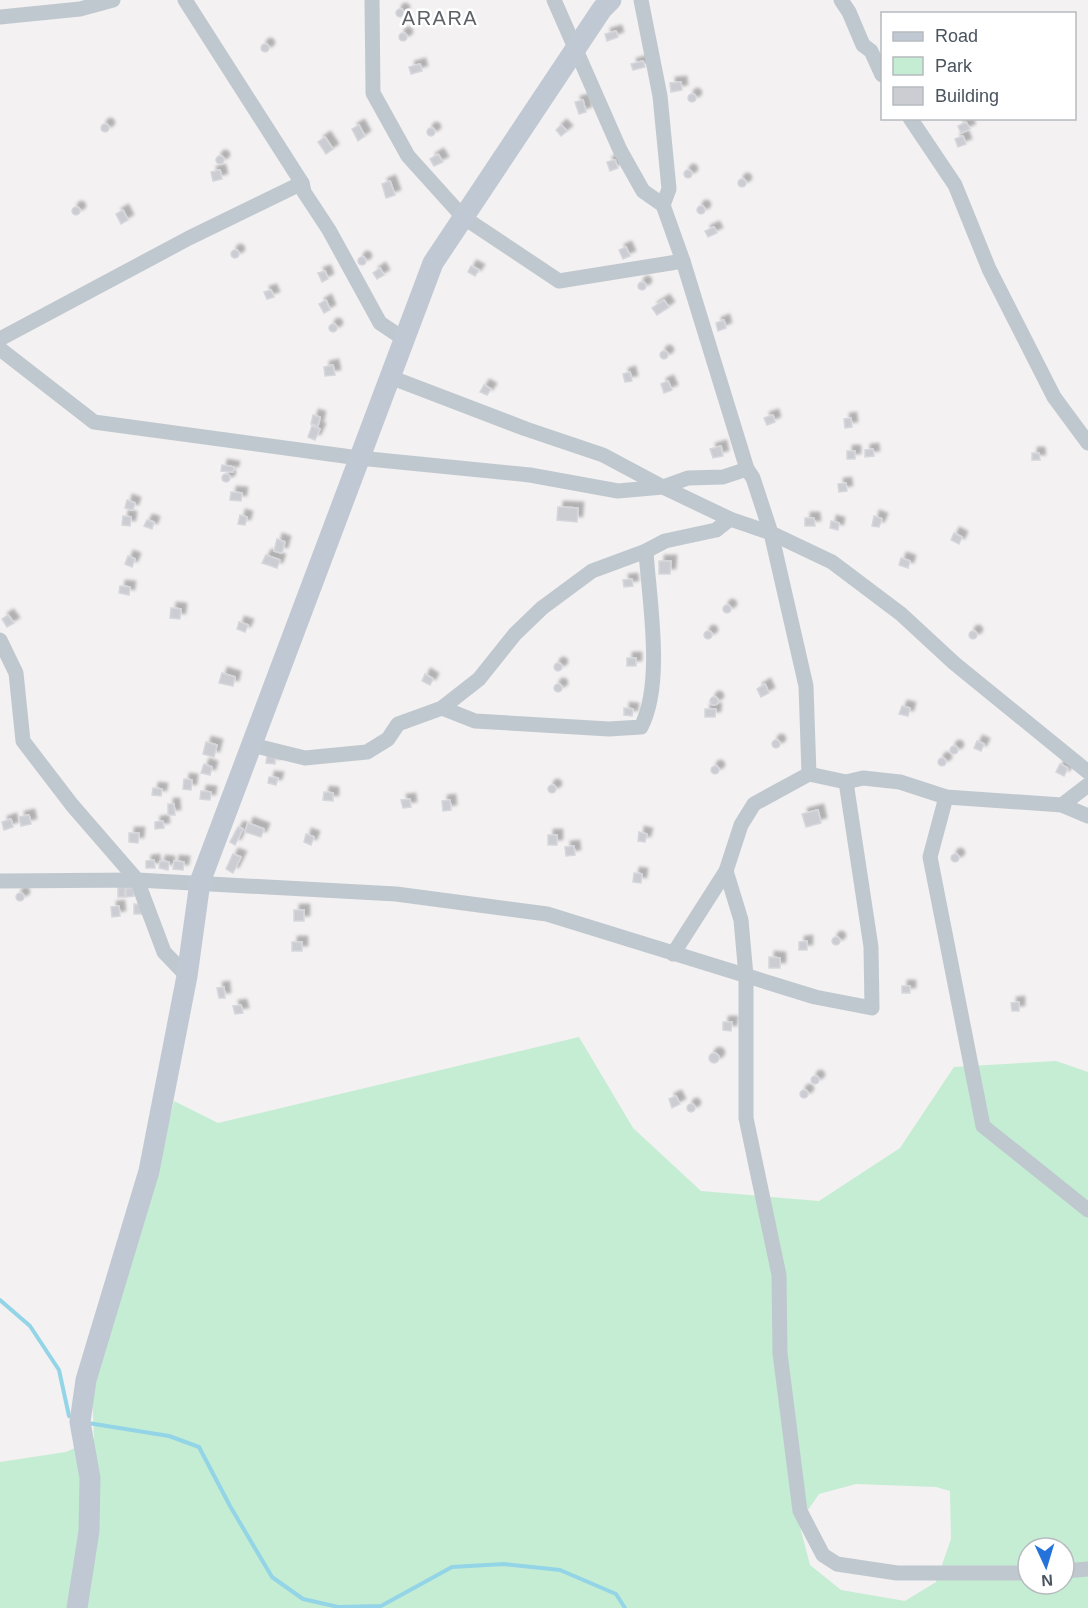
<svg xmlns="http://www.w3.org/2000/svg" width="1088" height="1608" font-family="Arial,sans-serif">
  <defs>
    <filter id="shadow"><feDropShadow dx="5.5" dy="-5.5" stdDeviation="1.5" flood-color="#0004"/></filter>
  </defs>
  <rect width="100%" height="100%" fill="#f3f1f1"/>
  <!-- green -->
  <path fill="#c4edd4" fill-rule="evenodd" d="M579,1037L633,1128L701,1191L819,1201L900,1148L954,1067L1056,1061L1088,1072V1608H0V1462L66,1452L94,1439L92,1388L156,1174L174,1101L218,1123ZM856,1484L936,1487L950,1491L951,1539L936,1582L905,1601L841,1590L810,1565L799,1523L819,1494ZM1028,1548H1064V1584H1028Z"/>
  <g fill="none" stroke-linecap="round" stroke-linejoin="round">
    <!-- stream -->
    <g stroke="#93d5e7" stroke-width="4">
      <path d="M0,1300L30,1326L59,1370L69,1416L75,1419"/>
      <path d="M88,1423L169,1436L199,1447L230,1506L272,1577L303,1599L338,1607L381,1606L452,1567L504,1564L560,1570L616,1594L625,1608"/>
    </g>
  </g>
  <!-- building -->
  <g fill="#cccdd3" stroke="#d6d7dc" stroke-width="1.5" filter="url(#shadow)">
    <circle cx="400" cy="13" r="4"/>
    <path d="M616,31L618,37L607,41L605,34Z"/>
    <circle cx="403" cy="37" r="4"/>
    <circle cx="265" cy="48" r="4"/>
    <path d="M643,61L645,67L633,70L631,64Z"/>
    <path d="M420,64L422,71L411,74L409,67Z"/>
    <path d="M681,82L682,90L671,92L670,83Z"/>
    <circle cx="692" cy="98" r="4"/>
    <path d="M583,100L586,112L579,114L575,102Z"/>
    <path d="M966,122L970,129L961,133L958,126Z"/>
    <circle cx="105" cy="128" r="4"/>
    <path d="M359,125L365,136L358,141L352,129Z"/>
    <path d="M561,125L567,131L561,136L556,130Z"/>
    <circle cx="431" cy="132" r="4"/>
    <path d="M963,136L966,144L958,147L955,139Z"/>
    <path d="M325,137L333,149L326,154L318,142Z"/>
    <path d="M438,154L443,162L434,166L430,159Z"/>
    <circle cx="220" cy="160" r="4"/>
    <path d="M615,160L618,168L610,171L607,162Z"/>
    <circle cx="688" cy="174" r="4"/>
    <path d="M220,170L222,179L213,181L211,172Z"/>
    <circle cx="742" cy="183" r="4"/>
    <path d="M390,181L395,195L386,198L382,184Z"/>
    <circle cx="701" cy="210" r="4"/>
    <circle cx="76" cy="211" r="4"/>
    <path d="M123,210L128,220L121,224L116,214Z"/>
    <path d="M714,227L717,233L708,237L705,231Z"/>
    <path d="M626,247L630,256L623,259L619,250Z"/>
    <circle cx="235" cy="254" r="4"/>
    <circle cx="362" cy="261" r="4"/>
    <path d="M471,266L479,270L475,276L468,272Z"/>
    <path d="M380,268L384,275L377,279L373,273Z"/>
    <path d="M325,271L328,279L322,282L318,273Z"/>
    <circle cx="642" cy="286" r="4"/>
    <path d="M271,290L274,297L267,299L264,292Z"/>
    <path d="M326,300L330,310L324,313L319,304Z"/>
    <path d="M664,300L669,307L657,315L652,308Z"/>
    <path d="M724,320L726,328L718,331L716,323Z"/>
    <circle cx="333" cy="328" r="4"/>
    <circle cx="664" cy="355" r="4"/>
    <path d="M333,365L335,375L325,376L324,367Z"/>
    <path d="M630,372L632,381L625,382L623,374Z"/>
    <path d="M668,381L672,390L664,393L661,384Z"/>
    <path d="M484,385L491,389L487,395L480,392Z"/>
    <path d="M313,415L320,417L318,426L311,424Z"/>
    <path d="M773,415L775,422L767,425L764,418Z"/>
    <path d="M851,418L852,427L845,428L844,419Z"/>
    <path d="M312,426L320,429L315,440L308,437Z"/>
    <path d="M721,446L723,456L713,458L710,449Z"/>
    <path d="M873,449L874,456L865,457V450Z"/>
    <rect x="847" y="451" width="8" height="8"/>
    <path d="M1032,453H1039L1040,460H1032Z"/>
    <path d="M222,465L234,467L233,472L221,471Z"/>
    <circle cx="226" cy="478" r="4"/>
    <path d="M846,483L847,491L839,492L838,484Z"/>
    <path d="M231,492L242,493L241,501L230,500Z"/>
    <path d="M127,500L135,503L133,510L125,508Z"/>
    <path d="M558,507L578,508L577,522L557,520Z"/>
    <path d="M240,515L247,517L245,525L238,524Z"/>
    <path d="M123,516L131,517L130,526L122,525Z"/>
    <path d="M874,516L882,519L879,527L872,526Z"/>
    <path d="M805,518H814L815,526H805Z"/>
    <path d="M147,520L154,522L152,529L144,526Z"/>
    <path d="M831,521L839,523L838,530L830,528Z"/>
    <path d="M954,533L962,537L959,544L951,540Z"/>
    <path d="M277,539L285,542L282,553L274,551Z"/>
    <path d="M266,555L280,560L277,568L262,563Z"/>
    <path d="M128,556L135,559L132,567L125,564Z"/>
    <path d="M901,558L910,561L908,568L899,565Z"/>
    <path d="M659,561H671L670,574H659Z"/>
    <path d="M632,579L633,586L624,587L623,580Z"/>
    <path d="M120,586L130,587L129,595L119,593Z"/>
    <circle cx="727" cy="609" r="4"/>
    <path d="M171,608L181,609L180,619L170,618Z"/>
    <path d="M8,615L14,623L7,627L2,619Z"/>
    <path d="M239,622L248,625L245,632L237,629Z"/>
    <circle cx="708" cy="635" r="4"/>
    <circle cx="973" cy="635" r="4"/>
    <rect x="627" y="658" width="9" height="8"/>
    <circle cx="558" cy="667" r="4"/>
    <path d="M222,673L235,677L233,686L219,683Z"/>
    <path d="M425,674L433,679L430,685L422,681Z"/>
    <circle cx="558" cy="688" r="4"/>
    <path d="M765,684L769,693L761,697L757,689Z"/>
    <circle cx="714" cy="701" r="4"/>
    <path d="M902,706L910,708L908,716L899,714Z"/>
    <path d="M624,708L633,709L632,716L624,715Z"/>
    <path d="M705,709H716L715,717H705Z"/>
    <circle cx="776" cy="744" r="4"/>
    <path d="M977,741L984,744L981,751L974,748Z"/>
    <path d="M206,742L217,745L214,757L203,754Z"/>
    <circle cx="954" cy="750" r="4"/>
    <path d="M267,756L275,757V764L266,763Z"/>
    <circle cx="942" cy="762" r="4"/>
    <path d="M204,764L212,767L210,775L201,773Z"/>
    <path d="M1060,764L1068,768L1064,776L1056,772Z"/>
    <circle cx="715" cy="770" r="4"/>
    <path d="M269,777L278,778L276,785L268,783Z"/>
    <path d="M184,779L192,780L191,790L183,789Z"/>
    <circle cx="552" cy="789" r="4"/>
    <path d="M153,788L162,789L161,796L152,795Z"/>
    <path d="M201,791L211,792L210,800L200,799Z"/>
    <path d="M324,792L333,793V801L323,800Z"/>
    <path d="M410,799L411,807L403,808L401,800Z"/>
    <path d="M450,800L451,810L443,811L442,801Z"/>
    <path d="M168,804H174L175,815H168Z"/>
    <path d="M818,810L821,823L806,827L802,814Z"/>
    <path d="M29,815L31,824L21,826L19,817Z"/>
    <path d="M11,819L13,827L4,830L2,822Z"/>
    <path d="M163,821L164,828L155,829V822Z"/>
    <path d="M248,823L264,829L261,837L245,832Z"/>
    <path d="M238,827L243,829L235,845L230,842Z"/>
    <path d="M639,832L647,834L645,842L638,841Z"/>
    <path d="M129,833H139L138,843L129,842Z"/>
    <path d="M306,834L314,837L311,845L304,842Z"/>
    <rect x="548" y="835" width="9" height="10"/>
    <path d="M574,846L575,855L566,856L565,847Z"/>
    <circle cx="955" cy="858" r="4"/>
    <path d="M233,854L241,857L233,873L226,869Z"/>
    <path d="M154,860L155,868H146V861Z"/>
    <path d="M160,861L169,862L168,870L159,868Z"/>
    <path d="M174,861L184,862L183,870L173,869Z"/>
    <path d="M634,873L642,874L641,883L633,882Z"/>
    <path d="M125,887V897H118V888Z"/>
    <path d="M126,888H133L134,896L126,897Z"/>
    <circle cx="20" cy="897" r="4"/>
    <path d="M134,904L142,905V914H134Z"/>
    <path d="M119,906L120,916L112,917L111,907Z"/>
    <rect x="294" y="910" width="10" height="11"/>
    <circle cx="836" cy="941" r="4"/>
    <path d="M807,941V950H799V942Z"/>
    <rect x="292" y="942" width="10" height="9"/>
    <path d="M769,957L780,958V968H769Z"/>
    <rect x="902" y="986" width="8" height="7"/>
    <path d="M224,987L225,998H219L217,988Z"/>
    <path d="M1019,1002V1011H1012L1011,1003Z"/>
    <path d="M241,1005L243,1013L235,1014L233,1006Z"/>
    <path d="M723,1022H732L731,1031L723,1030Z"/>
    <circle cx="714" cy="1058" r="5"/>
    <circle cx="815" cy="1080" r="4"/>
    <circle cx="804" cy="1094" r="4"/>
    <path d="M676,1096L680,1104L672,1108L669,1099Z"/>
    <circle cx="691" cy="1108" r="4"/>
  </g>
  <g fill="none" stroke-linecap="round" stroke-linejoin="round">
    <!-- street -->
    <g stroke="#c0c8cf" stroke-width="15">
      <path d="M185,0L302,183L304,192L329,230L380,323L404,339"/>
      <path d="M372,0L373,93L408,156L463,217L559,281L683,261"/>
      <path d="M554,0L620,150L643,191L663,205L683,261L747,469L753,478L771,533L806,686L809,774"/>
      <path d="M641,0L660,96L669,189L663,205"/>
      <path d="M841,0L849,12L863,45L871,51L882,75"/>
      <path d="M0,17L80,9L113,0"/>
      <path d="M910,118L955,185L989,269L1054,397L1088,443"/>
      <path d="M0,339L189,238L302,183"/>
      <path d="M0,349L94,422L359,458L530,475L618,491L663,487L688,478L723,477L747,469"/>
      <path d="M390,377L526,429L603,455L663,487L730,519L771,533L832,562L901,614L954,663L1088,772"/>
      <path d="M0,640L16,673L23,741L72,805L137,880L164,952L187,976"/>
      <path d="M442,708L475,721L609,729L641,727C664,683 649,600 646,551"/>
      <path d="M252,745L305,758L367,752L388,739L398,724L442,708L479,679L515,634L542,608L592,571L646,551L665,541L716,530L730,519"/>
      <path d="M946,797L930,857L983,1126L1088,1210"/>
      <path d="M1062,805L1088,785"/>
      <path d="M726,871L741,920L746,976V1118L779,1275L780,1353L800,1511L823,1555L837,1564L897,1573H1028"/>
      <path d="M0,881L137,880L396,894L547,914L815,997L872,1008L871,947L846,782"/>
      <path d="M673,954L726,871L741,825L754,804L809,774L846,782L863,778L900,782L946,797L1062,805L1088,816"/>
      <path d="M1064,1571L1088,1569"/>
    </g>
    <!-- secondary -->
    <path stroke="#c0c9d3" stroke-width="21" d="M77,1608L89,1531L90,1478L80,1422L86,1380L149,1171L187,976L200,882L433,263L602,9L611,0"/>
  </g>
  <g text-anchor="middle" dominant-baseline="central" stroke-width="5" stroke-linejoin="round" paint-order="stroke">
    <!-- quarter labels -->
    <g font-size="20" letter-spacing="1.5" fill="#5e6166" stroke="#fff">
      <text x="440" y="18">ARARA</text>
    </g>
  </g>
  <!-- legend -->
  <rect x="881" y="12" width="195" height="108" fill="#ffffff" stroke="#b7bbbf" stroke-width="1.5"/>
  <rect x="893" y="32" width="30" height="9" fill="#c0c9d3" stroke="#b7bbbf" stroke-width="1.5"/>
  <text x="935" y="42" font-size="18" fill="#4a545e">Road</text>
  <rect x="893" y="57" width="30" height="18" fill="#c4edd4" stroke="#b7bbbf" stroke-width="1.5"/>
  <text x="935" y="72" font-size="18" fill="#4a545e">Park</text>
  <rect x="893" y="87" width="30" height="18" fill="#cccdd3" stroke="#b7bbbf" stroke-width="1.5"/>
  <text x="935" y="102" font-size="18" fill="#4a545e">Building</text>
  <!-- north arrow -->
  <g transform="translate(1046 1566) rotate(176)"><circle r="28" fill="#ffffff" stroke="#b7bbbf" stroke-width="1.5"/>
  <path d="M0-4.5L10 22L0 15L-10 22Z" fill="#2572da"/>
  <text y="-9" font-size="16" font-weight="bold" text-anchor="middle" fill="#4a545e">N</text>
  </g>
</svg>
